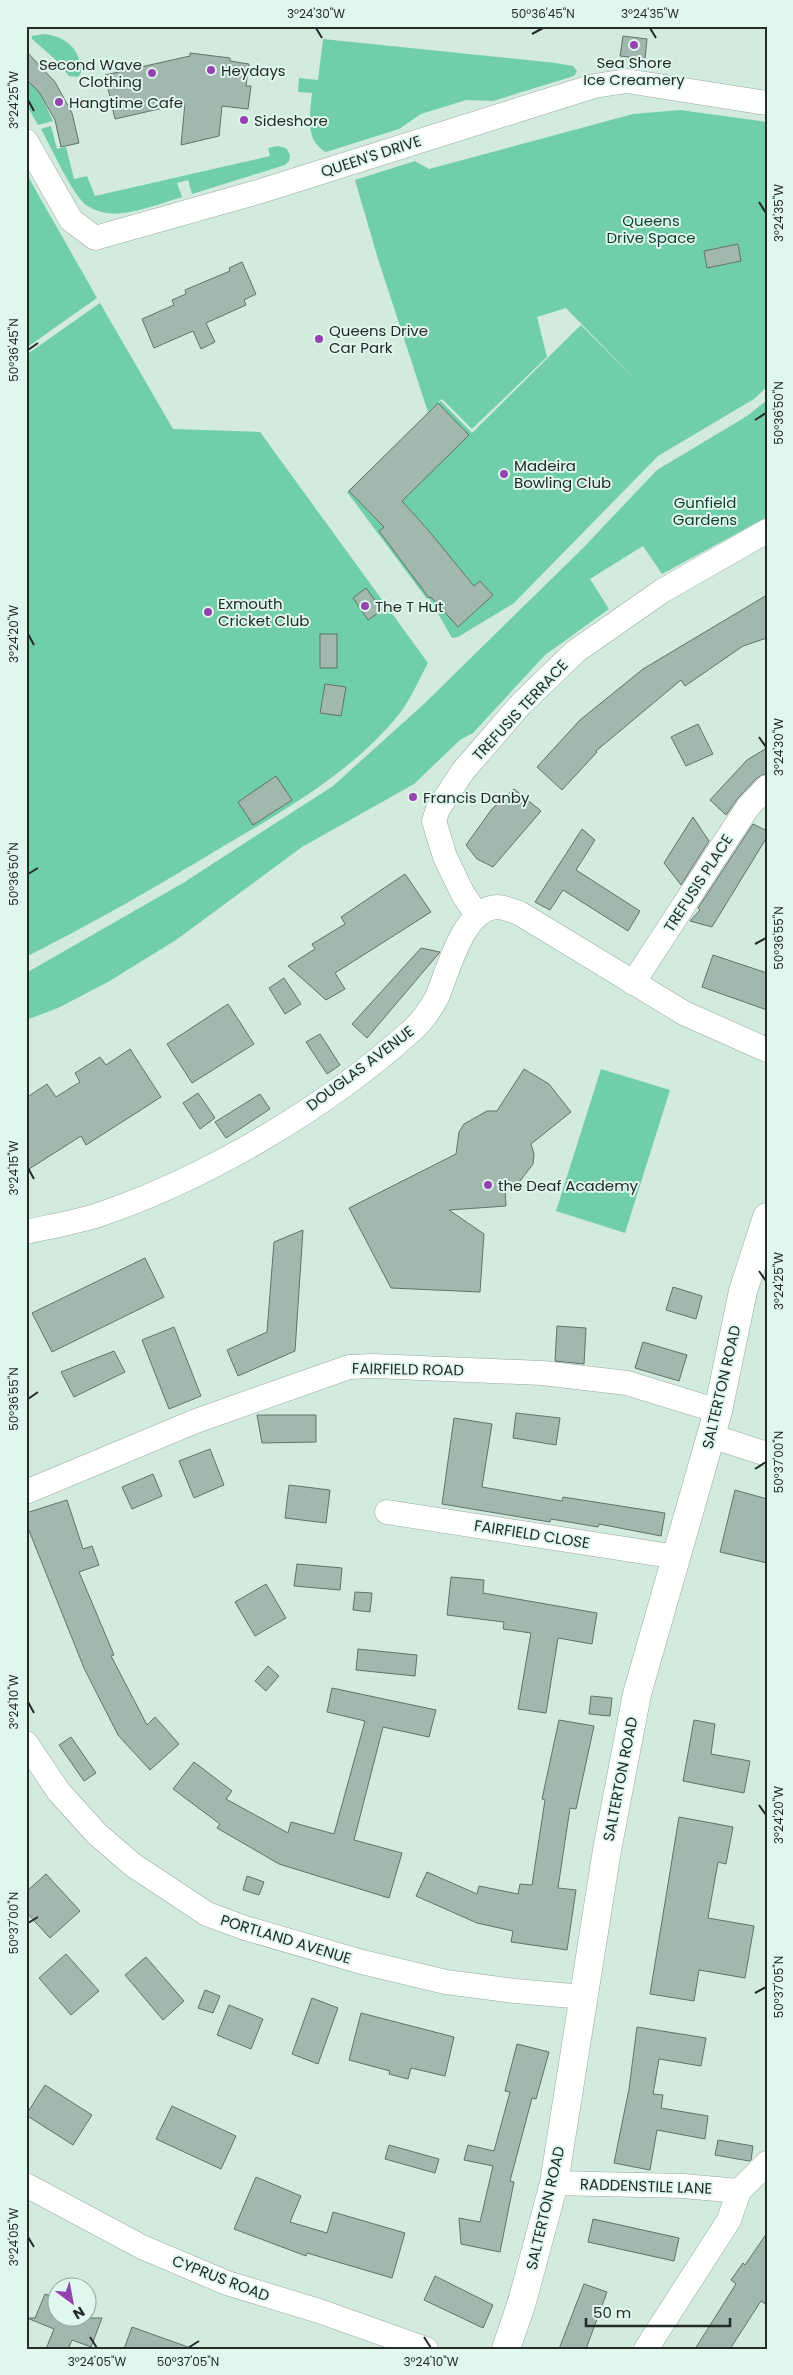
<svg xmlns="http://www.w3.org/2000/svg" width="793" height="2375" font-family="Poppins,sans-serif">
  <rect width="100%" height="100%" fill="#d3eadf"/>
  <!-- green -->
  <g fill="#70cfaa">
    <path d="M43,34C66,36 81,49 81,73L78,77L69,76L57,61L32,39V36Z"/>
    <path d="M323,39L556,63L573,66L577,71L574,76L493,101L466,100L421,114L399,129L326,152C304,140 310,114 312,93L298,92L299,78L318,80Z"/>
    <path d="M26,79L39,91L53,121L38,125L26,104Z"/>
    <path d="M680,110L767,122V387L754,399L658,456L514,603L458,637L452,638L429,598L427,599L347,492L441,401L472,433L581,325L639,383L566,308L537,317L547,357L472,429L442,399L428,412L378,259L355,180L415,161L429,169L633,114Z"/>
    <path d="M51,126L57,149L66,147L74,179L87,176L95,196L270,156L268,148L278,146L286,148L290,155L289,161L285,165L192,194L188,180L177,183L182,197C165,202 147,209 130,212C115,215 99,214 86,205C72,194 51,147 41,129Z"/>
    <path d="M26,173L97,298L26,348Z"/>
    <path d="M100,303L173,429L260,432L428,663C419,679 411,699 400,713C354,771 285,810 222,847C158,886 93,923 26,957V355Z"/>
    <path d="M767,400V517L662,574L643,546L590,579L609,609L545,655L473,733L460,740L414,784L302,847L176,940L108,982L58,1008L26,1020V973L183,883L333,786L425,703L583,548L657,470L747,416Z"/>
    <path d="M601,1069L670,1090L625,1233L556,1211Z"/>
  </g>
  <!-- building -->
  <g fill="#a2b8ae" stroke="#5f736a">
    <path d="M623,36L647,39L645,59L620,56Z"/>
    <path d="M26,51L55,82L72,113L79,143L61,147L55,120L39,92L26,79Z"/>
    <path d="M190,53L230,58V61L249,64L246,86H251L248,109L222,106L219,136L181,145L185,103L115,119L105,75L190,56Z"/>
    <path d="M738,244L741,261L707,268L704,251Z"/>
    <path d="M242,262L256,294L244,300L246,305L206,323L215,342L201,349L193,331L154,348L142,319L174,305L172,300L186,294L185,290L230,271L229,268Z"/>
    <path d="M438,403L469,435L402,501L429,531L474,586L480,581L493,595L458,627L431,597L429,598L379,531L384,527L349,491Z"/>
    <path d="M366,588L382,610L368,620L353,598Z"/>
    <path d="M767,595V638L743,646L685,686L681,680L596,751L597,752L562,790L537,767L580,720L643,669Z"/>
    <rect x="320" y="634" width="17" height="34"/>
    <path d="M325,684L346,687L341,716L320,713Z"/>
    <path d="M698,724L713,754L686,766L671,737Z"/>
    <path d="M767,748V773L757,778L738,798L726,815L710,800L747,760Z"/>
    <path d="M276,776L292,800L253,825L238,802Z"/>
    <path d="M514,789L541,811L493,867L477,859L466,845L492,809Z"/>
    <path d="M693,817L709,841L681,885L664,863Z"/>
    <path d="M753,824L767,831V837L712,927L690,921L700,910L698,908Z"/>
    <path d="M582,829L595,840L576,870L640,911L628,931L563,890L550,910L535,902Z"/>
    <path d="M405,874L431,912L335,973L345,989L326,1000L288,966L315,949L312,944L345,924L341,917Z"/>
    <path d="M421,948L440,952L367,1038L352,1024Z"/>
    <path d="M713,955L767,973V1010L702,987Z"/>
    <path d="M284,978L301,1004L285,1014L269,988Z"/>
    <path d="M228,1004L254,1044L192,1083L167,1044Z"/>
    <path d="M320,1034L340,1065L327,1074L306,1042Z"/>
    <path d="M130,1049L161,1097L86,1145L81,1136L26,1171V1098L47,1084L56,1097L80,1082L75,1073L100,1057L106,1065Z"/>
    <path d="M524,1069L549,1084L571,1112L531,1144L534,1154L533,1164L520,1181L505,1189L506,1206L449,1210L484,1234L480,1292L391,1288L349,1208L456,1154L459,1132L464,1124L487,1111H497Z"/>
    <path d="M198,1093L215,1118L200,1129L183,1103Z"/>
    <path d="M260,1094L270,1109L226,1138L215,1122Z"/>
    <path d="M303,1230L295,1351L238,1376L227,1350L267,1332L274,1242Z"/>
    <path d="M145,1258L164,1297L52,1352L32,1313Z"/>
    <path d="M673,1287L702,1296L696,1319L666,1310Z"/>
    <path d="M557,1326L586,1328L584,1364L555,1361Z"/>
    <path d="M174,1327L201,1396L169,1409L142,1340Z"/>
    <path d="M643,1342L687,1355L679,1381L635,1368Z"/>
    <path d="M114,1351L125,1372L74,1397L61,1372Z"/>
    <path d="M516,1413L560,1418L556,1445L513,1438Z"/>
    <path d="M257,1415H316V1442L262,1443Z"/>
    <path d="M454,1418L492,1424L482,1487L562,1501L563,1497L665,1513L661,1536L599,1524L598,1527L551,1519L550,1522L442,1504Z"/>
    <path d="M210,1449L224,1485L194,1498L179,1461Z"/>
    <path d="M153,1474L162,1496L132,1509L122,1487Z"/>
    <path d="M289,1485L330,1490L326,1523L285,1518Z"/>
    <path d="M735,1490L767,1499V1563L720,1552Z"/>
    <path d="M67,1500L83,1549L92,1546L99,1565L79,1572L114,1655L111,1656L147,1725L155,1717L179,1744L150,1770L118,1735L84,1668L26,1523V1513Z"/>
    <path d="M297,1564L342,1568L340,1590L294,1586Z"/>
    <path d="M451,1577L484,1580L483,1593L597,1613L592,1644L558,1638L546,1713L518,1709L531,1633L503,1629L504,1622L447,1615Z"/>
    <path d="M266,1584L286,1618L255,1636L235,1602Z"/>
    <path d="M355,1592L372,1593L370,1612L353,1610Z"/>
    <path d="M358,1649L417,1655L415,1676L356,1670Z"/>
    <path d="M268,1666L279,1676L266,1691L255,1681Z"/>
    <path d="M332,1688L436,1710L429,1737L383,1727L354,1840L402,1853L389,1898L279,1864L217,1828L220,1824L173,1789L194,1762L232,1791L226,1799L288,1833L291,1822L334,1834L365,1721L327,1712Z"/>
    <path d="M591,1696L612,1698L610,1716L589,1714Z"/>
    <path d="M559,1720L594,1726L576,1809L570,1808L558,1888L576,1890L567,1950L511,1942L513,1931L477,1923L416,1896L427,1872L477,1894L479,1886L518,1894L520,1884L532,1885L545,1800L542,1799Z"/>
    <path d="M694,1720L715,1724L711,1754L750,1761L744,1793L683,1781Z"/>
    <path d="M71,1737L96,1773L84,1781L59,1745Z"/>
    <path d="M679,1817L733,1827L726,1864L718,1862L708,1918L754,1926L745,1978L699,1970L694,2001L650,1994Z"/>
    <path d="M46,1874L80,1911L50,1938L26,1912V1892Z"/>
    <path d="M247,1876L264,1882L259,1895L243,1890Z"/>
    <path d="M66,1954L99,1991L71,2015L39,1978Z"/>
    <path d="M146,1957L184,2001L163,2020L125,1975Z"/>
    <path d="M205,1990L220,1996L213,2013L198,2008Z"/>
    <path d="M312,1998L338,2008L318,2064L292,2054Z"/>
    <path d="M229,2005L263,2019L251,2049L217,2035Z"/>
    <path d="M361,2013L454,2037L445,2076L411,2068L408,2079L389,2074L390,2071L349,2060Z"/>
    <path d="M637,2027L706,2038L701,2066L659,2059L653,2094L663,2095L661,2108L708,2116L705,2139L657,2130L650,2170L614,2163L629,2089Z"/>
    <path d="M517,2044L549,2052L536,2099L532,2098L510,2181L514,2182L500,2252L461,2244L459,2218L480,2222L493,2166L464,2160L468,2145L494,2151L510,2092L505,2091Z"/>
    <path d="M45,2085L92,2115L73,2145L26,2115Z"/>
    <path d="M172,2106L236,2136L221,2169L156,2139Z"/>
    <path d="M718,2140L753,2146L751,2160L749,2161L715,2155Z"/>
    <path d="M389,2145L439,2159L435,2173L385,2159Z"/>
    <path d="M256,2177L301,2196L290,2222L327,2233L333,2212L405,2233L392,2278L307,2253L306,2256L234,2229Z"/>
    <path d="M593,2219L679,2238L674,2261L588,2242Z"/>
    <path d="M767,2233V2305L761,2301L730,2349H695L736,2284L731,2280L743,2263L745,2265Z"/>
    <path d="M435,2276L493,2305L483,2328L424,2300Z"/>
    <path d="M584,2284L607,2292L586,2349H559Z"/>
    <path d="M45,2294L58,2299V2318H102L91,2347L72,2340L68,2349H46L54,2329L27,2318H35Z"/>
    <path d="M132,2327L188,2347L187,2349H124Z"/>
  </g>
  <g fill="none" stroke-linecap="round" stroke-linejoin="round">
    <defs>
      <g id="minor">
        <path d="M26,141L71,220L95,238L261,191L594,86L627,81L767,103"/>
        <path d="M477,915L463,894L445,857L434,821L438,809L463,771L521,704L576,651L662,591L767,531"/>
        <path d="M633,983L721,848L748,807L767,787"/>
        <path d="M26,1232C52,1226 79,1222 104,1213C210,1176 325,1108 409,1033C420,1024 431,1009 437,997C448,972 463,908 497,907C504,907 513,911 519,913L684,1013L767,1050"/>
        <path d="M711,1436L767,1454"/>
        <path d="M26,1492L196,1421L349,1367L373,1366L542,1373L627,1383L718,1411"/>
        <path d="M387,1512L677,1557"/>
        <path d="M26,1743L59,1792L97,1834L133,1865L207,1914L245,1928L362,1962L446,1982L515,1991L584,1997"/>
        <path d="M554,2183L683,2186L739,2191"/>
        <path d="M26,2185L142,2247L227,2283L319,2311L426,2349"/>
        <path d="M646,2349L729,2220L739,2191L767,2163"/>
      </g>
      <path id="major" d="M506,2349L522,2302L554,2183L607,1850L637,1694L718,1411L743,1291L767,1217"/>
    </defs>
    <!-- minor casing -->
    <use href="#minor" stroke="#94a99f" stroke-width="25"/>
    <!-- major casing -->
    <use href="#major" stroke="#94a99f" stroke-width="29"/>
    <!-- minor -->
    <use href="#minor" stroke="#fff" stroke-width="24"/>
    <!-- major -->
    <use href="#major" stroke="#fff" stroke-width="28"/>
  </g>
  <!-- ticks -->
  <path fill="none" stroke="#222b27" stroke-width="2" d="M316,28L322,38M650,28L656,38M532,34L543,28M28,100L34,111M759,202L766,213M28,350L38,343M755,420L766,413M28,634L34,645M759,737L766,747M28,874L38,868M755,944L766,938M28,1168L34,1179M759,1271L766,1281M28,1399L38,1392M755,1469L766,1462M28,1702L34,1713M759,1805L766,1815M28,1923L38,1917M755,1993L766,1987M28,2237L34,2247M90,2337L97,2348M424,2337L431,2348M188,2348L199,2341"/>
  <!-- markers -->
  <g fill="#9542b1" stroke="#e0f7ed" stroke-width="2">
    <circle cx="634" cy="45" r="5"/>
    <circle cx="211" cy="70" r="5"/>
    <circle cx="152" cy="73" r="5"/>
    <circle cx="59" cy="102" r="5"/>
    <circle cx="244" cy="120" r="5"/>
    <circle cx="319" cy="339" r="5"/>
    <circle cx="504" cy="474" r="5"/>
    <circle cx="365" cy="606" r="5"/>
    <circle cx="208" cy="612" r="5"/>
    <circle cx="413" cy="797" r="5"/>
    <circle cx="488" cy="1185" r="5"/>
  </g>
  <g text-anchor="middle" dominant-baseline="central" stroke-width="4" stroke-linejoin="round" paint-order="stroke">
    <!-- poi labels -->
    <g font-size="15" fill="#222b27" stroke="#e0f7ed" text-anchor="start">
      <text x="634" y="62" text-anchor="middle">Sea Shore<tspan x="634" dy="17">Ice Creamery</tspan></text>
      <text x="142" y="64" text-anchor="end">Second Wave<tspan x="142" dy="17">Clothing</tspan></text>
      <text x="221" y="70">Heydays</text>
      <text x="69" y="102">Hangtime Cafe</text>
      <text x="254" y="120">Sideshore</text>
      <text x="329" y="330">Queens Drive<tspan x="329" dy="17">Car Park</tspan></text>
      <text x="514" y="465">Madeira<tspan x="514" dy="17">Bowling Club</tspan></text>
      <text x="218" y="603">Exmouth<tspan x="218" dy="17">Cricket Club</tspan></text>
      <text x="375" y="606">The T Hut</text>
      <text x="423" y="797">Francis Danby</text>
      <text x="498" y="1185">the Deaf Academy</text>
    </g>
    <!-- street labels -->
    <g font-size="15" fill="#222b27" stroke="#e0f7ed">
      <text transform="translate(371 156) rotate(-18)">QUEEN'S DRIVE</text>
      <text transform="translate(520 710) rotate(-47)">TREFUSIS TERRACE</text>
      <text transform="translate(698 883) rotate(-57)">TREFUSIS PLACE</text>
      <text transform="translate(360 1068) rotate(-37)">DOUGLAS AVENUE</text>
      <text transform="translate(408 1369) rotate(1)">FAIRFIELD ROAD</text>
      <text transform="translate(721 1387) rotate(-77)">SALTERTON ROAD</text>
      <text transform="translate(532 1534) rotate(9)">FAIRFIELD CLOSE</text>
      <text transform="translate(620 1779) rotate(-79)">SALTERTON ROAD</text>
      <text transform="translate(286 1939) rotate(17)">PORTLAND AVENUE</text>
      <text transform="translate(646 2186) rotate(2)">RADDENSTILE LANE</text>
      <text transform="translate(545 2208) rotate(-77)">SALTERTON ROAD</text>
      <text transform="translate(221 2278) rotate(21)">CYPRUS ROAD</text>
    </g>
    <!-- park labels -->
    <g font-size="15" fill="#104130" stroke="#e0f7ed">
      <text x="651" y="220">Queens<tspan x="651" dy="17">Drive Space</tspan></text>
      <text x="705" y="502">Gunfield<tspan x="705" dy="17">Gardens</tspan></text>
    </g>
  </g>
  <!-- border -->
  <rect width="793" height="2375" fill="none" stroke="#e0f7ed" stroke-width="55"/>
  <!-- north arrow -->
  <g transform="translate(72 2302) rotate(148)"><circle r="24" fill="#e0f7ed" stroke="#94a59e"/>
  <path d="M0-4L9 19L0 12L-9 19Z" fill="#9542b1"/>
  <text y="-8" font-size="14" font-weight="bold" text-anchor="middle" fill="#222b27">N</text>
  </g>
  <!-- scale -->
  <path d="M586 2318v8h144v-8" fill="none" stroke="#222b27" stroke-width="2.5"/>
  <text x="593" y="2318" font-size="15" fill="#222b27" stroke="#e0f7ed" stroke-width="4" paint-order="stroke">50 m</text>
  <rect x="28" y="28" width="738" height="2320" fill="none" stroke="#222b27" stroke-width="2"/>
  <g font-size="12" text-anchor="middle" fill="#222b27">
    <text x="316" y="18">3°24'30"W</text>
    <text x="543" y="18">50°36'45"N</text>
    <text x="650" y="18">3°24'35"W</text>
    <text transform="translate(14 100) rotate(-90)" y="4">3°24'25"W</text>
    <text transform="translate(779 213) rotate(-90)" y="4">3°24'35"W</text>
    <text transform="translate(14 350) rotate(-90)" y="4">50°36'45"N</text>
    <text transform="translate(779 413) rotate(-90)" y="4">50°36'50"N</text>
    <text transform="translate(14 634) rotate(-90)" y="4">3°24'20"W</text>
    <text transform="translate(779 747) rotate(-90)" y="4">3°24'30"W</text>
    <text transform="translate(14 874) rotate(-90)" y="4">50°36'50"N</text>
    <text transform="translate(779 938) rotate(-90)" y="4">50°36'55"N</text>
    <text transform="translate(14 1168) rotate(-90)" y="4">3°24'15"W</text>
    <text transform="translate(779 1281) rotate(-90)" y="4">3°24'25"W</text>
    <text transform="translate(14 1399) rotate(-90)" y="4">50°36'55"N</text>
    <text transform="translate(779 1462) rotate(-90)" y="4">50°37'00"N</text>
    <text transform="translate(14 1702) rotate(-90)" y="4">3°24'10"W</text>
    <text transform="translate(779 1815) rotate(-90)" y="4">3°24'20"W</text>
    <text transform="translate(14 1923) rotate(-90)" y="4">50°37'00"N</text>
    <text transform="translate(779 1987) rotate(-90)" y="4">50°37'05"N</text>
    <text transform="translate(14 2237) rotate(-90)" y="4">3°24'05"W</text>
    <text x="97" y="2366">3°24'05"W</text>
    <text x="188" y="2366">50°37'05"N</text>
    <text x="431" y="2366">3°24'10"W</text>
  </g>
</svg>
